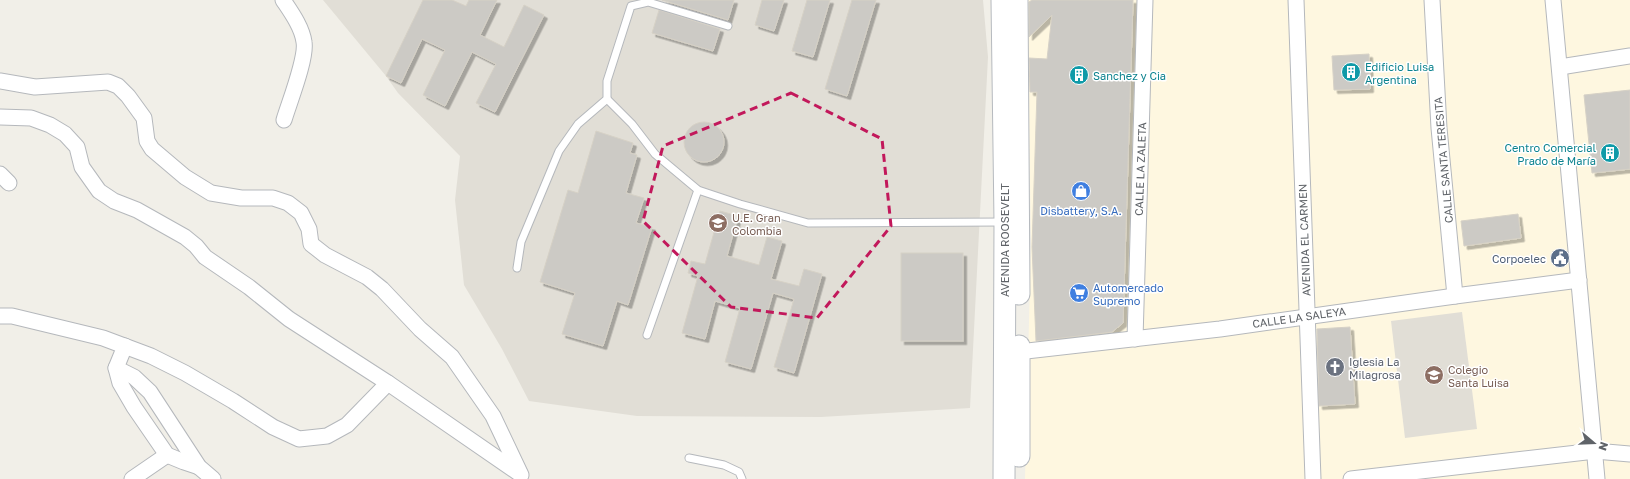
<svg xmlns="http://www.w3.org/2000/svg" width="1630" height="479" font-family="'Golos Text',sans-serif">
  <defs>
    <filter id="shadow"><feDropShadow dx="3.5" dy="3.5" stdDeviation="0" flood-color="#0004"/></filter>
  </defs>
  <rect width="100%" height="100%" fill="#f1efe8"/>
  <!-- commercial -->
  <path fill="#fef7e0" d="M1027,0H1630V479H1025L1031,242Z"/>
  <!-- education -->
  <g fill="#e1ded6">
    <path d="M323,0H983L988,57L970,408L821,417L637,416L529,401L502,349L464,285L455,200L460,156L398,93L386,76Z"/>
    <path d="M1462,312L1477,429L1405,438L1391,321Z"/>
  </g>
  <!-- building -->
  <g fill="#cccac5" stroke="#d6d1c6" filter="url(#shadow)">
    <path d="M423,0H452L466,6L469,0H497L480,35L504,47L524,5L544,15L495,112L476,103L496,64L472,52L445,106L423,95L445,50L422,39L401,83L386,76Z"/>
    <path d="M662,0H734L728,20Z"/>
    <path d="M762,0H784L774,31L755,25Z"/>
    <path d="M807,0H830L813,57L792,51Z"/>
    <path d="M852,0H876L847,96L825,89Z"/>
    <path d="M1032,0H1133L1123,323L1112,332L1036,341L1032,247L1037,92H1030L1029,58L1047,59L1052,15L1029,37V2Z"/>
    <path d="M659,10L720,29L713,51L652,33Z"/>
    <path d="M1369,54L1370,89L1334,90L1332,56Z"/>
    <path d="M1630,90V169L1592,173L1584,95Z"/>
    <circle cx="704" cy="142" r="20"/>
    <path d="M596,131L633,143L630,153L637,155L626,193L644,198L636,223L652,227L628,305L617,301L603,346L562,334L575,293L540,282L568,190L578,193Z"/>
    <path d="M720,211L738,216L727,256L759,265L767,237L782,241L771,279L799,286L804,269L822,274L794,373L774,367L794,299L773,293L751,369L725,362L740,308L715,301L705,339L682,333L698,276L688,273L691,261L705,264Z"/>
    <path d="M1518,214L1521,238L1464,246L1461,221Z"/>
    <rect x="901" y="253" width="62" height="88"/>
    <path d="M1350,327L1355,404L1319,406L1317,329Z"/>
  </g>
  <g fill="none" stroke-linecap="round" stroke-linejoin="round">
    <defs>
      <g id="lane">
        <path d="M607,99L632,124L655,154L698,190L740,204L808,223L1004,222"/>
        <path d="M517,268L521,242L559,151L578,124L607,99V81L631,6L648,2L728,26"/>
        <path d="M647,335L698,190"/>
        <path d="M689,458L724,465L739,472L742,479"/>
      </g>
      <g id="street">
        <path d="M283,0C291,12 302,27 304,42C307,58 289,103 284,120"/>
        <path d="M1296,0L1313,479"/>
        <path d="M1432,0L1439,128L1455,296"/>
        <path d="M1553,0L1597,479"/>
        <path d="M1560,67L1630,56"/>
        <path d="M0,81L35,87L108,82L118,86L128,96L144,118L147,141L152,149L185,177L211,193L241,198H273L288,203L301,213L309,229L311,244L325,255L367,277L382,289L420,329L452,357L493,416L521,475"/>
        <path d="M0,117L31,118L50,125L65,134L77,147L82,167L99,191L114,201L137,210L185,237L196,246L205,257L249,287L289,319L388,383L520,474"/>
        <path d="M0,174L9,183"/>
        <path d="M0,316H12L103,338L151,356L185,373L233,401L273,427L299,439L327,436L347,425L388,383"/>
        <path d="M1135,339L1145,0"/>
        <path d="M125,346L116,368L134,377L150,392L199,467L213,479"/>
        <path d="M1010,353L1220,329L1455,296L1579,280"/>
        <path d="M116,368L120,383L134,407L167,455L184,462L199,467"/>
        <path d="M132,479L167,455"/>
        <path d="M1351,479L1595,451L1630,454"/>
      </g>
      <g id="secondary">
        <path d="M1002,0L1005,222L1004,479"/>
        <path d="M1017,0L1019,294"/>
        <path d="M1019,456V346"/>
      </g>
    </defs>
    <!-- lane casing -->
    <use href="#lane" stroke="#b5b8bc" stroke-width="9"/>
    <!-- street casing -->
    <use href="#street" stroke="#b5b8bc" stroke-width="17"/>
    <!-- secondary casing -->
    <use href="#secondary" stroke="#b6babf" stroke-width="23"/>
    <!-- lane -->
    <use href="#lane" stroke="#fff" stroke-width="7"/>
    <!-- street -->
    <use href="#street" stroke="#fff" stroke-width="15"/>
    <!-- secondary -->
    <use href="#secondary" stroke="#fff" stroke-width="21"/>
  </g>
  <!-- marked area -->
  <path fill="none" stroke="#c2185b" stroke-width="3" stroke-dasharray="8 5" stroke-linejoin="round" d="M791,93L882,139L891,226L817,318L731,307L643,221L663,146Z"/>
  <!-- icons -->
  <defs>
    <symbol id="building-disc" viewBox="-11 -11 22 22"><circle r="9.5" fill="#0f9aa8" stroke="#fff"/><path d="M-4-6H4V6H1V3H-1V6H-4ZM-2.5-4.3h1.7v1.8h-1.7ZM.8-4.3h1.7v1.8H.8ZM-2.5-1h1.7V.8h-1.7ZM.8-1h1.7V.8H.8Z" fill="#fff"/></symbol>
    <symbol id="shop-disc" viewBox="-11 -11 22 22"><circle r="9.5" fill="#3f7fe0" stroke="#fff"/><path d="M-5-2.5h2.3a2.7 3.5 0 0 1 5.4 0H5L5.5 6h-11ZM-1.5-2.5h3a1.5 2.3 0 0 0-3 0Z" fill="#fff"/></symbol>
    <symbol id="school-disc" viewBox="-11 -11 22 22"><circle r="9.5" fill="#8d6e63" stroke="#fff"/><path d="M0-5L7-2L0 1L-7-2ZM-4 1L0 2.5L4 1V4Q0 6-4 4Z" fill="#fff"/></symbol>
    <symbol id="civic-disc" viewBox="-11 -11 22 22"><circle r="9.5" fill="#5c6f8a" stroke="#fff"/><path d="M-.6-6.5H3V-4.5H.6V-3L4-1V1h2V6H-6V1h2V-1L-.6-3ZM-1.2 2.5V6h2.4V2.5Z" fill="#fff"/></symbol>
    <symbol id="supermarket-disc" viewBox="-11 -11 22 22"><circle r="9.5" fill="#3f7fe0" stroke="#fff"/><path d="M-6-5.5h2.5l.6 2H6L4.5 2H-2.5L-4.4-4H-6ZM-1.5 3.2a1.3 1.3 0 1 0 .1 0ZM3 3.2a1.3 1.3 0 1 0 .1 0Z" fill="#fff"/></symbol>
    <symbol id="church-disc" viewBox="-11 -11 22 22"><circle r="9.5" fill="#6b7280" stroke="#fff"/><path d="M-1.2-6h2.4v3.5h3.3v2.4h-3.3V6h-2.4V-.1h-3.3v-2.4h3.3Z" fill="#fff"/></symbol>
  </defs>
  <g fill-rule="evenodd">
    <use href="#building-disc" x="1340" y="61" width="22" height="22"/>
    <use href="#building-disc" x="1068" y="64" width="22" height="22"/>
    <use href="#building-disc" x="1599" y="142" width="22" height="22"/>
    <use href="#shop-disc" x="1070" y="180" width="22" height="22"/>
    <use href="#school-disc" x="707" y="212" width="22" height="22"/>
    <use href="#civic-disc" x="1549" y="247" width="22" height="22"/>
    <use href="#supermarket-disc" x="1068" y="282" width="22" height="22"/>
    <use href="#church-disc" x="1324" y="356" width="22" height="22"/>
    <use href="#school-disc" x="1423" y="364" width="22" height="22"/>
  </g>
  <g text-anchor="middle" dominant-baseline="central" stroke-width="3" stroke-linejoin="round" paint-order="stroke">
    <!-- culture labels -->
    <g font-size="11" fill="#0d838f" stroke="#fff" text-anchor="start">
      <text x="1365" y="66">Edificio Luisa<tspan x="1365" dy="13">Argentina</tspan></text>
      <text x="1093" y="75">Sanchez y Cia</text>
      <text x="1596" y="147" text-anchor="end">Centro Comercial<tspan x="1596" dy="13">Prado de María</tspan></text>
    </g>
    <!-- street labels -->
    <g font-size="11" fill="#5f6368" stroke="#fff">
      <text transform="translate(1443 160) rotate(-95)">CALLE SANTA TERESITA</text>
      <text transform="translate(1140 169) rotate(-88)">CALLE LA ZALETA</text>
      <text transform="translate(1004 240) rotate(-90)">AVENIDA ROOSEVELT</text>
      <text transform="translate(1304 240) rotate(-92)">AVENIDA EL CARMEN</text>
      <text transform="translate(1299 317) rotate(-8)">CALLE LA SALEYA</text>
    </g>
    <!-- shop labels -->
    <g font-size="11" fill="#366cbe" stroke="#fff">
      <text x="1081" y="210">Disbattery, S.A.</text>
      <text x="1093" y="287" text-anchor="start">Automercado<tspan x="1093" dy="13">Supremo</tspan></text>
    </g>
    <!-- education labels -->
    <g font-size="11" fill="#785e54" stroke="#fff" text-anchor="start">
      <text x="732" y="217">U.E. Gran<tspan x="732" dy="13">Colombia</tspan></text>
      <text x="1448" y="369">Colegio<tspan x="1448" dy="13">Santa Luisa</tspan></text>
    </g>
    <!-- service labels -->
    <g font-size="11" fill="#4e5e75" stroke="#fff" text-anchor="end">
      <text x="1546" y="258">Corpoelec</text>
    </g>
    <!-- worship labels -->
    <g font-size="11" fill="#5b616d" stroke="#fff" text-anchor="start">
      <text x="1349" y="361">Iglesia La<tspan x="1349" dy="13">Milagrosa</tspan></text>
    </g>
  </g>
  <!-- north arrow -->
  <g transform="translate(1594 443) rotate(109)" stroke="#ffffff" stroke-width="3" paint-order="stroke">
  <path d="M0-3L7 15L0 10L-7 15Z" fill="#5f6368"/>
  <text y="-6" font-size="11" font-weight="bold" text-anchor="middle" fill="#5f6368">N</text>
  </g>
</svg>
